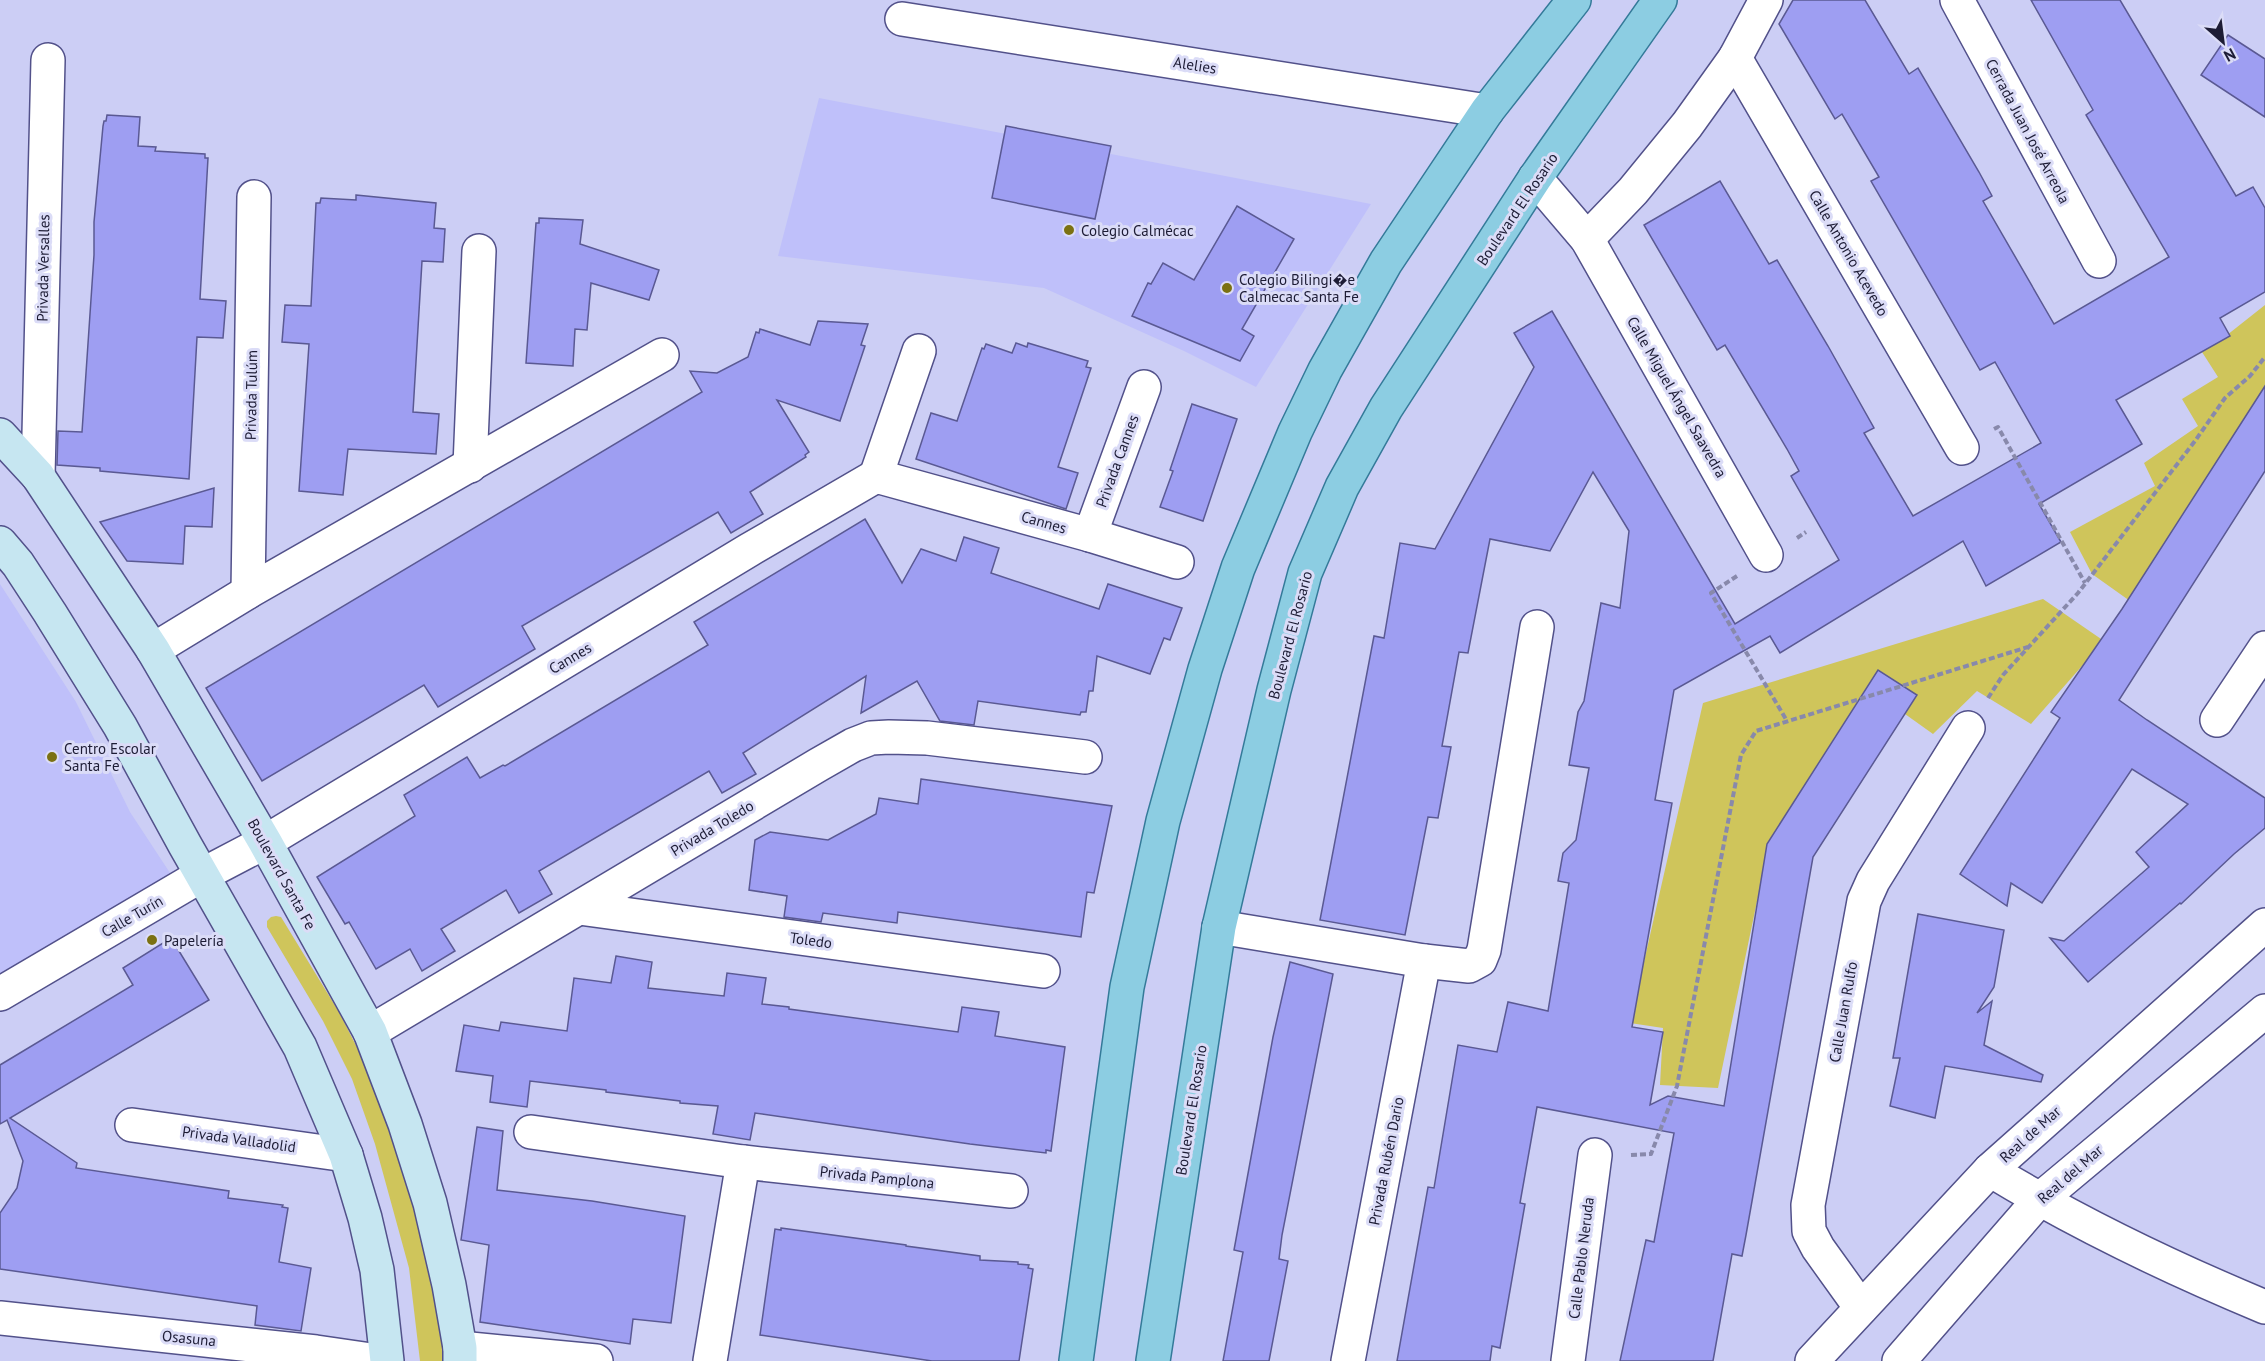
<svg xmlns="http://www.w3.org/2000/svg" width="2265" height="1361" font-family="'PT Sans',sans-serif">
  <rect width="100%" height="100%" fill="#cccef5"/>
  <!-- built -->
  <g fill="#bfc0fa">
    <path d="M819,98L1371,204L1256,387L1184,351L1044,288L778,256Z"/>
    <path d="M0,584L76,702L130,812L174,879L0,980Z"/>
  </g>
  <!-- green -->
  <g fill="#cfc55b">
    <path d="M2265,305V387L2130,601L2092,574L2070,532L2155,486L2144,463L2198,426L2182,399L2218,377L2202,352L2222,339Z"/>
    <path d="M2043,599L2104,641L2031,724L1977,691L1933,734L1884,699L1769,844L1718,1088L1660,1085L1663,1028L1630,1023L1703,703Z"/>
    <path d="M276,916L281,917L339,1012L370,1073L419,1212L446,1361H420L409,1268L375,1144L352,1079L323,1021L267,927V921L271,917Z"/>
  </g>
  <!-- building -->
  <g fill="#9e9ef2" stroke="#5a5993" stroke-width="1.5">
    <path d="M1793,0H1865L1909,74L1918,68L1979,172L1992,196L1983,201L2054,324L2169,257L2086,115L2093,110L2031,0H2120L2236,196L2253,187L2265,208V292L2220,318L2230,336L2116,400L2142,444L2039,504L2061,542L1986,586L1963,541L1780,653L1770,636L1674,690L1655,800L1672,803L1632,1027L1663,1032L1650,1105L1668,1096L1724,1106L1767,844L1878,670L1917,695L1813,857L1746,1235L1742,1256L1732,1254L1713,1361H1620L1646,1240L1654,1242L1674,1133L1537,1107L1520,1203L1525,1204L1500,1348L1492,1346L1490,1361H1397L1428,1187L1434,1188L1458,1045L1497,1052L1508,1002L1548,1011L1569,883L1558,881L1563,853L1576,840L1589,768L1569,765L1578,712L1584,701L1601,603L1620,608L1629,531L1593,472L1550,551L1490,539L1468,653L1459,652L1442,746L1451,747L1438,818L1428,817L1405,935L1320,920L1374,636L1384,638L1400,543L1435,549L1534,367L1514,333L1552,311L1735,624L1839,560L1791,476L1799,471L1787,449L1725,345L1717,350L1644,225L1720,181L1769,264L1777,260L1828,346L1874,428L1864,433L1913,516L2041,443L1995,362L1980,370L1871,181L1879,177L1842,114L1835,119L1779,24Z"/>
    <path d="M2228,35L2265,59V117L2201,75Z"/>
    <path d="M107,115L140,117L138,146L156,147L155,151L205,154V158H208L200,299L226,301L223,338L197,337L189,479L100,471V468L57,465L58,431L82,432L94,255V222L103,126L104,121H106Z"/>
    <path d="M1006,126L1111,146L1095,219L992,198Z"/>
    <path d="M356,195L436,203L434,228L445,229L443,262L422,261L413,412L439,414L436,454L348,449L343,495L299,491L309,344L282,342L285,305L311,306L316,203H320L321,198L356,200Z"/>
    <path d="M1237,206L1294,239L1242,329L1254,336L1240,361L1132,316L1148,283L1151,284L1163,263L1194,280Z"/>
    <path d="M539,218L583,220L580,244L659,270L649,300L591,283L587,330L575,329L573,366L526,363L536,223H539Z"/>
    <path d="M818,321L868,324L861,345L865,346L840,421L777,400L809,452L805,455L806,457L750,492L763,514L731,533L718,512L522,626L535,649L438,707L424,685L262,781L206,688L702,392L690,371L717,373L748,357L756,332L759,333L760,329L810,345Z"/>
    <path d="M1016,343L1027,347L1028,343L1088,361L1086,367L1091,368L1058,467L1078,473L1066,509L916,459L931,413L957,421L982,348L984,349L986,344L1012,353Z"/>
    <path d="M2265,386V471L2119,700L2147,720L2265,798V828L2234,854L2181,904L2180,903L2088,982L2050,938L2064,941L2149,867L2136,852L2188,804L2132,769L2042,903L2011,883L2007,906L1960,874L2060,718L2051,712L2122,609Z"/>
    <path d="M1192,404L1237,419L1203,521L1160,507L1173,471L1170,470Z"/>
    <path d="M214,488L212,527L185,526L183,564L127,561L100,522Z"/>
    <path d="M865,519L902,583L921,549L956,561L964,537L999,548L991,573L1099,609L1108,584L1182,608L1170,640L1164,638L1150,674L1097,656L1093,691H1089L1086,712H1081L1080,715L978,701L974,725L940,721L917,681L861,713L866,676L743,753L756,774L722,793L709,771L539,871L552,894L519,913L506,890L441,929L455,951L422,971L410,949L376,969L349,922L345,924L317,877L415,816L404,795L467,757L480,778L503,765L505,766L708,645L694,622Z"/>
    <path d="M921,779L1112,806L1094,893L1087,892L1081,937L898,912L897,923L823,913L821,922L784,917L787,896L749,890L755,840L770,832L828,840L876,814L879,798L918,804Z"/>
    <path d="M1918,914L2004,930L1994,987L1977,1013L1992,1001L1984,1045L2043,1075L2041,1082L1945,1066L1935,1118L1890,1106L1900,1058H1893Z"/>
    <path d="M171,938L209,1000L10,1118L77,1163L76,1168L229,1191L228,1198L283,1205L282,1207L288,1208L279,1262L311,1268L301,1331L255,1325L257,1306L0,1269V1213L17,1188L23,1161L7,1120L0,1124V1065L133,985L123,968Z"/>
    <path d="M616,956L652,962L648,988L724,996L727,973L766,978L762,1004L789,1007V1009L958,1032L962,1007L999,1012L995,1036L1065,1047L1051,1151L1046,1150V1153L970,1144L755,1113L750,1140L713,1134L718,1106L680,1103V1101L606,1092V1090L530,1081L527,1107L490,1102L493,1076L456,1071L464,1025L499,1031L501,1022L567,1031L574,978L611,983Z"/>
    <path d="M1290,962L1333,974L1282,1235L1279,1259L1288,1261L1269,1361H1223L1243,1252L1234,1250L1273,1037Z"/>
    <path d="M477,1127L503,1131L497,1190L592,1201L685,1216L671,1323L633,1319L630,1344L480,1322L489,1245L461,1240Z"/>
    <path d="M781,1228L906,1245V1246L980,1256V1260L1018,1262V1264L1029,1265L1028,1268L1033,1269L1019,1361H932L760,1335L775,1229L781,1230Z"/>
  </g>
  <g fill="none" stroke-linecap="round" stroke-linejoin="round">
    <defs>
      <g id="minor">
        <path d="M1957,0L2099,261"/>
        <path d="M902,19L1487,111"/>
        <path d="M1735,58L1962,448"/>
        <path d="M1535,178L1587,239L1766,555"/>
        <path d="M1587,239L1633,191L1687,125L1735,58L1766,0"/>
        <path d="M470,466L479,251"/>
        <path d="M38,476L48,60"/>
        <path d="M876,476L919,351"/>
        <path d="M1090,535L1144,387"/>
        <path d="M248,592L254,197"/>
        <path d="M153,650L248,592L662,355"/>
        <path d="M2217,720L2265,648"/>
        <path d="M579,908L1043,971"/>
        <path d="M1219,927L1424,961L1469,966L1480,960L1484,950L1537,627"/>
        <path d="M0,994L202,875L265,842L749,550L876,476L1090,535L1177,562"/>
        <path d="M370,1032L818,765L853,745L871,738L889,737L927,738L1085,757"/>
        <path d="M132,1125L346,1155"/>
        <path d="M531,1132L743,1162L1011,1191"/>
        <path d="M1861,1308L1818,1248L1809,1231L1808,1205L1864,901L1873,881L1968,728"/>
        <path d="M0,1318L316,1352L378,1361"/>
        <path d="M460,1348L596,1361"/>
        <path d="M710,1361L743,1162"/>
        <path d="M1348,1361L1424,961"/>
        <path d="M1568,1361L1595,1155"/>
      </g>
      <g id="tertiary">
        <path d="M1990,1170C2077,1223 2171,1268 2265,1307"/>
        <path d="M1812,1361L1990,1170L2265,925"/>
        <path d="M1899,1361L2039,1200L2265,1011"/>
      </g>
      <g id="secondary">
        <path d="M0,435L38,476L153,650L265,842L370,1032L405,1124L430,1203L449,1285L460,1348V1361"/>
        <path d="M0,543L18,564L50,613L120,726L185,845L300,1047L346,1155L365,1218L377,1270L387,1361"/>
      </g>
      <g id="primary">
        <path d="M1076,1361L1127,987L1163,821L1205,669L1238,568L1295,432L1325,370L1386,262L1487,111L1574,0"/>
        <path d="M1153,1361L1219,927L1274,690L1305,573L1342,487L1386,408L1535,178L1660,0"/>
      </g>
    </defs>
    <!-- minor casing -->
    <use href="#minor" stroke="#52518a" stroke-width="36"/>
    <!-- tertiary casing -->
    <use href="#tertiary" stroke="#52518a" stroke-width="36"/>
    <!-- secondary casing -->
    <use href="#secondary" stroke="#52518a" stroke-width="36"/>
    <!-- primary casing -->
    <use href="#primary" stroke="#347a99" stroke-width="36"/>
    <!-- path -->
    <g stroke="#8889ab" stroke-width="4" stroke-dasharray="6 3" stroke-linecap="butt">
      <path d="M1994,429L1998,427L2085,583"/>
      <path d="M1797,538L1806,532"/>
      <path d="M1737,576L1711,593L1787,721"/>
      <path d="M1988,698L2003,675L2078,593L2195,441L2225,398L2250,376L2265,357"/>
      <path d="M1631,1155L1651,1154L1677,1086L1741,755L1756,731L2028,647"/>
    </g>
    <!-- minor -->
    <use href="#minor" stroke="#fff" stroke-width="33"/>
    <!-- tertiary -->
    <use href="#tertiary" stroke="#fff" stroke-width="33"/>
    <!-- secondary -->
    <use href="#secondary" stroke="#c6e6f1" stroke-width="33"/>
    <!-- primary -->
    <use href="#primary" stroke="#8ccde2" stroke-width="33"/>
  </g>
  <!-- markers -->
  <g fill="#7b7112" stroke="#dbdcf7" stroke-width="2">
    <circle cx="1069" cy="230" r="6"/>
    <circle cx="1227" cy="288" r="6"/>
    <circle cx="52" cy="757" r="6"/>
    <circle cx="152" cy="940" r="6"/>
  </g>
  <g text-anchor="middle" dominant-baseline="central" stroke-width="6" stroke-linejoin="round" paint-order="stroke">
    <!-- street labels -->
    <g font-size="15" fill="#1d1c35" stroke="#dbdcf7">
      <text transform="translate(1195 65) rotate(9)">Alelies</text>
      <text transform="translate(2028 131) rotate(62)">Cerrada Juan José Arreola</text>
      <text transform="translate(1517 209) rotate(-56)">Boulevard El Rosario</text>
      <text transform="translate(1849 253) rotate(60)">Calle Antonio Acevedo</text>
      <text transform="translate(43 268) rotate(-89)">Privada Versalles</text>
      <text transform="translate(251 395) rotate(-89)">Privada Tulúm</text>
      <text transform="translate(1677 397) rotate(60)">Calle Miguel Ángel Saavedra</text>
      <text transform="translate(1117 461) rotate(-70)">Privada Cannes</text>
      <text transform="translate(1044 522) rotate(16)">Cannes</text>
      <text transform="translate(1290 635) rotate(-75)">Boulevard El Rosario</text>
      <text transform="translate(570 658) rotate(-31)">Cannes</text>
      <text transform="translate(712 828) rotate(-31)">Privada Toledo</text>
      <text transform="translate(282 874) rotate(61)">Boulevard Santa Fe</text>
      <text transform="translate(132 916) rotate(-30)">Calle Turín</text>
      <text transform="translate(811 940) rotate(8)">Toledo</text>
      <text transform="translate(1843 1012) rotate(-80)">Calle Juan Rulfo</text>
      <text transform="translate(1191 1110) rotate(-81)">Boulevard El Rosario</text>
      <text transform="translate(2030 1134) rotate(-42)">Real de Mar</text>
      <text transform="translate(239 1139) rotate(8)">Privada Valladolid</text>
      <text transform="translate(1386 1161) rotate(-79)">Privada Rubén Dario</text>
      <text transform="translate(2070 1174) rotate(-41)">Real del Mar</text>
      <text transform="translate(877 1177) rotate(6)">Privada Pamplona</text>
      <text transform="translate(1581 1258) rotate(-83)">Calle Pablo Neruda</text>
      <text transform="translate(189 1338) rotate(6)">Osasuna</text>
    </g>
    <!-- poi labels -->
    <g font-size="15" fill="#1d1c35" stroke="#dbdcf7" text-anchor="start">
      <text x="1081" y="230">Colegio Calmécac</text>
      <text x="1239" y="279">Colegio Bilingi�e<tspan x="1239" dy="17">Calmecac Santa Fe</tspan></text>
      <text x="64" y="748">Centro Escolar<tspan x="64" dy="17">Santa Fe</tspan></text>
      <text x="164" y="940">Papelería</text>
    </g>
  </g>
  <!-- north arrow -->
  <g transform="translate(2223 42) rotate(152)" stroke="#dbdcf7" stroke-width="4.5" paint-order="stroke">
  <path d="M0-4.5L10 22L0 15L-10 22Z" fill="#1d1c35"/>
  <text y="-9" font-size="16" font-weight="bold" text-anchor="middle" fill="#1d1c35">N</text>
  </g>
</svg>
